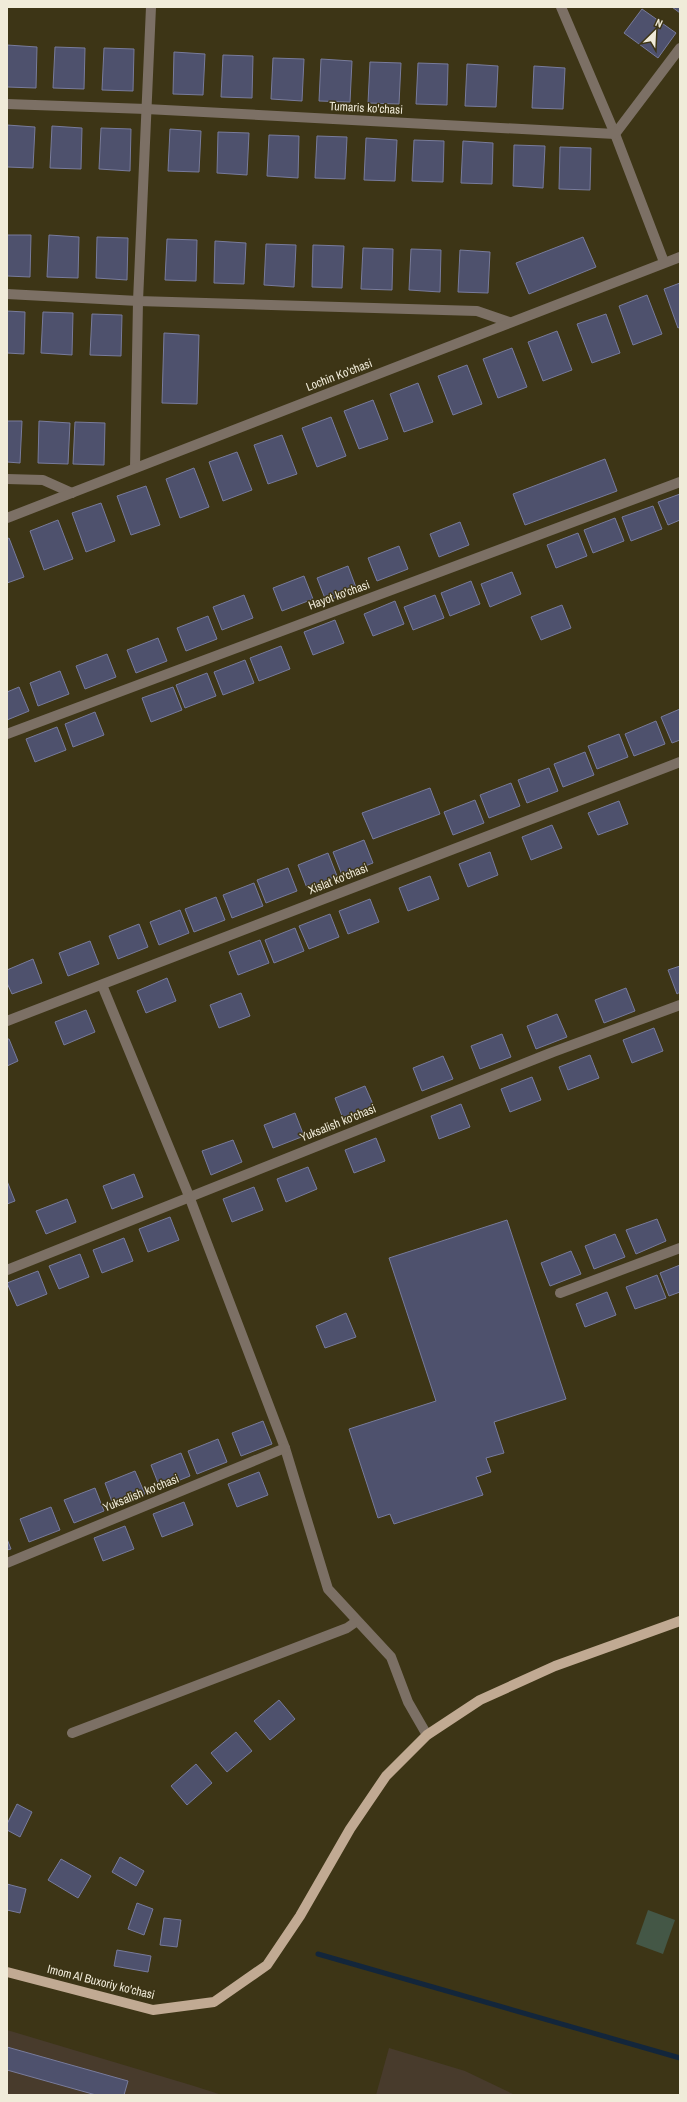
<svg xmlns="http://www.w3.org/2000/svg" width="687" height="2102" font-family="'Archivo Narrow',sans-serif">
  <rect width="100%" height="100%" fill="#3d3516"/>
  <!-- industrial -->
  <g fill="#483b2c">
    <path d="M7,2030L194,2086L222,2095H7Z"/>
    <path d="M389,2048L465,2071L515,2095H376Z"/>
  </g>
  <!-- green -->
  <path fill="#445746" d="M648,1910L675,1920L663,1954L636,1944Z"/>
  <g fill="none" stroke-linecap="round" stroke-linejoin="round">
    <!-- stream -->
    <path stroke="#13263b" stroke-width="5" d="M318,1954L680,2058"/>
  </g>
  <!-- building -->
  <g fill="#4e516d" stroke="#787b9b">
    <path d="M672,7H680V13Z"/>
    <path d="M642,9L676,33L658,58L624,33Z"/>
    <path d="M7,45L37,47L36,88L7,87Z"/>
    <path d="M55,47L85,48L84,89L53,88Z"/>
    <path d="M104,48L134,49L133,91L102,90Z"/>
    <path d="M174,52L205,54L203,95L173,94Z"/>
    <path d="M223,55L253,56L252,98L221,97Z"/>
    <path d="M273,58L304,59L302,101L271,99Z"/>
    <path d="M321,59L352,61L350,102L319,101Z"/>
    <path d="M370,62L401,63L399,104L368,103Z"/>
    <path d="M418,63L448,64L447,105L416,104Z"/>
    <path d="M467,64L498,66L496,107L465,106Z"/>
    <path d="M534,66L565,68L563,109L532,108Z"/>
    <path d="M7,125L35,127L33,168L7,167Z"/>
    <path d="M52,126L82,128L81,169L50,168Z"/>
    <path d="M101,128L131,129L130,171L99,169Z"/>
    <path d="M170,129L201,131L199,172L168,171Z"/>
    <path d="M218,132L249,133L247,175L217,173Z"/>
    <path d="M269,135L299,136L298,178L267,176Z"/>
    <path d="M317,136L347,137L345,179L315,178Z"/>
    <path d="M366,138L397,140L395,181L364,180Z"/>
    <path d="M414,140L444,141L443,182L412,181Z"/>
    <path d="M463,141L493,143L492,184L461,183Z"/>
    <path d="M514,145L545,146L543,188L513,186Z"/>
    <path d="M560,147L591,148L590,190L559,189Z"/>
    <path d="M7,235H31L30,277L7,276Z"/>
    <path d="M49,235L79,237L78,278L47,277Z"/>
    <path d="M97,237L128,238L127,280L96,278Z"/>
    <path d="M583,237L596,267L529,294L516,263Z"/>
    <path d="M167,239L197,240L196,281L165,280Z"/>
    <path d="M215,241L246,243L244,284L214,283Z"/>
    <path d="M266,244L296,245L294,287L264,285Z"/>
    <path d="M313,245L344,246L342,288L312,287Z"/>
    <path d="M363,248L393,249L392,290L361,289Z"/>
    <path d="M411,249L441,250L440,292L409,290Z"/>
    <path d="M460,250L490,252L488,293L458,292Z"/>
    <path d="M680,283V327L678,328L664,289Z"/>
    <path d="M647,295L662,334L633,345L619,306Z"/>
    <path d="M7,311L25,312L24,354L7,353Z"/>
    <path d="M43,312L73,313L72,355L41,353Z"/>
    <path d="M92,314L122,315L121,356L90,355Z"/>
    <path d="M606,314L620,353L592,363L577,324Z"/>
    <path d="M557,331L572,370L543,381L528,342Z"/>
    <path d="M164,333L199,335L197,404L162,403Z"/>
    <path d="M512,348L527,387L498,398L483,359Z"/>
    <path d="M467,365L482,404L453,415L438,376Z"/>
    <path d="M418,383L433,422L404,432L390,394Z"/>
    <path d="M373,400L388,439L359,449L344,411Z"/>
    <path d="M331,417L346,456L317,467L302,428Z"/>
    <path d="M7,421H22L20,463L7,462Z"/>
    <path d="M39,421L70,423L68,464L38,463Z"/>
    <path d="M75,422L105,423L104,465L73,464Z"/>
    <path d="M282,435L297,474L268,484L254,445Z"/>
    <path d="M237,452L252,490L223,501L209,462Z"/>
    <path d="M605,459L617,491L525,525L513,494Z"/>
    <path d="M194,468L209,507L180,518L166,479Z"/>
    <path d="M146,486L160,525L131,535L117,496Z"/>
    <path d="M680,494V520L668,525L658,502Z"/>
    <path d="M101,503L115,541L86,552L72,513Z"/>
    <path d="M653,506L662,529L631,541L622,517Z"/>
    <path d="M615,518L624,541L593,553L584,530Z"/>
    <path d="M58,520L73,559L44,570L30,531Z"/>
    <path d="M460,522L469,545L439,557L430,534Z"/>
    <path d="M578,533L587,556L556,568L547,545Z"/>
    <path d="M9,538L24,577L7,583V539Z"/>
    <path d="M399,546L408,569L377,581L368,558Z"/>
    <path d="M348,566L357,590L326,601L317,578Z"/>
    <path d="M512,572L521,594L490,607L481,584Z"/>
    <path d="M304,576L313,599L282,611L273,588Z"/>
    <path d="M471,581L480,604L450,616L441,593Z"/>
    <path d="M244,595L253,618L222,630L213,607Z"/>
    <path d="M435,595L444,618L413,630L404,607Z"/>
    <path d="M395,601L404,624L373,636L364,614Z"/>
    <path d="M562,605L571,628L541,640L531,617Z"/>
    <path d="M208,616L217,639L186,651L177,628Z"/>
    <path d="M335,620L344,643L313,655L304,632Z"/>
    <path d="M158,638L167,661L136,673L127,650Z"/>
    <path d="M281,646L290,669L259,681L250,658Z"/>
    <path d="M107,654L116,677L85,689L76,666Z"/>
    <path d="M245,660L254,683L223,695L214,672Z"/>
    <path d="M60,671L69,694L38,706L30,683Z"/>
    <path d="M207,673L216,696L185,708L176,685Z"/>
    <path d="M19,687L29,711L7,720V692Z"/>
    <path d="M173,687L182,710L151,722L142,698Z"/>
    <path d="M680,709V740L672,743L661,717Z"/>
    <path d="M95,712L104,735L73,747L65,724Z"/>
    <path d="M656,721L665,744L634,756L625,734Z"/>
    <path d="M57,727L66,750L35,762L26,739Z"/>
    <path d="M619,734L628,757L597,769L588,746Z"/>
    <path d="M585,752L594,775L563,787L554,764Z"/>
    <path d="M549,768L558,791L527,803L518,780Z"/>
    <path d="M511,783L520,806L489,818L480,795Z"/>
    <path d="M430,788L440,814L373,839L362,813Z"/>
    <path d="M475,800L484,823L453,835L444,812Z"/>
    <path d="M619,801L628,824L598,835L588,813Z"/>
    <path d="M552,825L562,848L531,860L522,837Z"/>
    <path d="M364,840L373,863L342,875L333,852Z"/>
    <path d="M490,852L498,875L468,887L459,864Z"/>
    <path d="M328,853L337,876L307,888L298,865Z"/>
    <path d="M288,868L297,891L266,903L257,880Z"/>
    <path d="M430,876L439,899L408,911L399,888Z"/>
    <path d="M254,883L263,906L232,918L223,895Z"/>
    <path d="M216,897L225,920L194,932L185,909Z"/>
    <path d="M370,899L379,922L348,934L339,911Z"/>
    <path d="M180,910L189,933L159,945L150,922Z"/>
    <path d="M330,914L339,937L309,949L299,926Z"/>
    <path d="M139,924L148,947L118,959L109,936Z"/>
    <path d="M295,928L304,951L274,963L265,940Z"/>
    <path d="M260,940L269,963L238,975L229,952Z"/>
    <path d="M90,941L99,964L68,976L59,953Z"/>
    <path d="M33,959L42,983L12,994L7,983V970Z"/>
    <path d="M680,966V992L677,994L668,970Z"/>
    <path d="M167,978L176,1001L146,1013L137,991Z"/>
    <path d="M626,988L635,1011L604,1023L595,1000Z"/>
    <path d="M241,993L250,1016L219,1028L210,1005Z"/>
    <path d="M86,1010L95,1032L64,1045L55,1022Z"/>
    <path d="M557,1014L567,1037L536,1049L527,1026Z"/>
    <path d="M654,1028L663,1051L632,1063L623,1040Z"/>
    <path d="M502,1034L511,1057L480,1069L471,1046Z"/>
    <path d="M7,1039H9L18,1061L7,1066Z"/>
    <path d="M590,1055L599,1078L568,1090L559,1067Z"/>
    <path d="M443,1056L453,1079L422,1091L413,1068Z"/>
    <path d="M532,1077L541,1100L510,1112L501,1089Z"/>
    <path d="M365,1086L375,1109L344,1121L335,1098Z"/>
    <path d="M461,1104L470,1127L439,1139L431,1116Z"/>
    <path d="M295,1113L304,1136L273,1148L264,1125Z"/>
    <path d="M376,1138L385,1161L354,1173L345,1150Z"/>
    <path d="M233,1140L242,1162L211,1175L202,1151Z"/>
    <path d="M308,1167L317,1189L286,1202L277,1179Z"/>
    <path d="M134,1174L143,1197L112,1209L103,1186Z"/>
    <path d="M7,1181L15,1201L7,1204Z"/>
    <path d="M254,1187L263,1210L232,1222L223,1199Z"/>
    <path d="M67,1199L76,1222L46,1234L36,1211Z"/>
    <path d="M170,1217L179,1240L148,1252L139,1229Z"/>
    <path d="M657,1219L666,1241L636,1254L626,1230Z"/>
    <path d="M507,1220L566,1399L494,1422L504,1453L486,1458L491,1472L476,1477L483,1495L394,1524L390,1514L378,1518L349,1429L436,1401L389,1258Z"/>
    <path d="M615,1234L625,1257L594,1269L585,1246Z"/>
    <path d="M124,1238L133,1261L102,1273L93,1250Z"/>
    <path d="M571,1251L581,1274L550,1286L541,1263Z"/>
    <path d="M80,1254L89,1277L59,1289L49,1266Z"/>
    <path d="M680,1265V1292L669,1296L660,1273Z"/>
    <path d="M38,1271L47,1294L17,1306L7,1283Z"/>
    <path d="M657,1275L666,1298L635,1309L626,1287Z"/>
    <path d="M607,1292L616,1315L585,1327L576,1304Z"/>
    <path d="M346,1313L356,1337L325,1348L316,1326Z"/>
    <path d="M263,1421L272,1444L241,1456L232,1433Z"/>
    <path d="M218,1439L227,1462L197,1474L188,1451Z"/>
    <path d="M181,1453L190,1476L160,1488L151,1465Z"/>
    <path d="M135,1471L145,1494L114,1507L105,1483Z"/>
    <path d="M259,1472L268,1495L237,1507L228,1484Z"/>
    <path d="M95,1488L104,1511L74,1523L64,1500Z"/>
    <path d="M184,1502L193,1525L162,1537L153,1514Z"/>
    <path d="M51,1507L60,1530L29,1542L20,1519Z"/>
    <path d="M125,1526L134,1549L103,1561L94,1538Z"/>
    <path d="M7,1539L11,1549L7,1550Z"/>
    <path d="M279,1700L295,1719L270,1740L254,1721Z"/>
    <path d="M236,1732L252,1751L227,1772L211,1753Z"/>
    <path d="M196,1764L212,1783L187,1805L171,1786Z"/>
    <path d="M17,1804L32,1812L20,1837L7,1830V1824Z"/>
    <path d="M120,1857L144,1871L136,1886L112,1872Z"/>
    <path d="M61,1859L91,1876L78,1898L48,1880Z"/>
    <path d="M7,1884L26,1889L20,1913L7,1910Z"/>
    <path d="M137,1903L153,1909L144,1935L128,1929Z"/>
    <path d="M164,1918L181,1920L177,1947L160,1945Z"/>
    <path d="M117,1950L151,1956L148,1972L114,1966Z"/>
    <path d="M7,2047L128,2081L124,2095H96L7,2070Z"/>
  </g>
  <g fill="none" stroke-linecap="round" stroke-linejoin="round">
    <!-- minor -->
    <g stroke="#7c7065" stroke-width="10">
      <path d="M561,7L615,134L664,262"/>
      <path d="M7,104L146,109L615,134L680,48"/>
      <path d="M7,294L138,301L477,311L509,322"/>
      <path d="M135,468L138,301L151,7"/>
      <path d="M7,479L43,480L72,493"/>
      <path d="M7,518L680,257"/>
      <path d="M7,734L680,482"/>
      <path d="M102,985L189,1196L285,1448L328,1589L391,1657L408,1702L427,1735"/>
      <path d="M7,1021L680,762"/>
      <path d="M7,1270L553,1052L680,1005"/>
      <path d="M560,1293L680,1248"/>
      <path d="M7,1563L285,1448"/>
      <path d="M72,1733L347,1628L357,1621"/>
    </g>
    <!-- major -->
    <path stroke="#c1aa93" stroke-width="10" d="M7,1972L153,2010L214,2002L267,1965L300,1916L350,1829L386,1776L427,1735L480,1700L555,1666L680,1621"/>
  </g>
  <g text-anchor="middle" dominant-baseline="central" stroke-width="3" stroke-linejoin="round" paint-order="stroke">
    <!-- street labels -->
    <g font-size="12" fill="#f0ebd9" stroke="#3d3516">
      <text transform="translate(366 108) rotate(3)">Tumaris ko'chasi</text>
      <text transform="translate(339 375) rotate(-21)">Lochin Ko'chasi</text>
      <text transform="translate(339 595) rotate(-20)">Hayot ko'chasi</text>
      <text transform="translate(338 879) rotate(-22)">Xislat ko'chasi</text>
      <text transform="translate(338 1123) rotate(-22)">Yuksalish ko'chasi</text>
      <text transform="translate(141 1493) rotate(-22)">Yuksalish ko'chasi</text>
      <text transform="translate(101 1982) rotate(14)">Imom Al Buxoriy ko'chasi</text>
    </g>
  </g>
  <!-- border -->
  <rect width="687" height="2102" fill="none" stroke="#f0ebd9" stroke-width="16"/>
  <!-- north arrow -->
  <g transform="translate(655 32) rotate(24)" stroke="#3d3516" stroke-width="3" paint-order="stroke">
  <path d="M0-3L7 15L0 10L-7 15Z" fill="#f0ebd9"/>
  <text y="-6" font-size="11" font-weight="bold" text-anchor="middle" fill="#f0ebd9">N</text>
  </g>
</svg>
